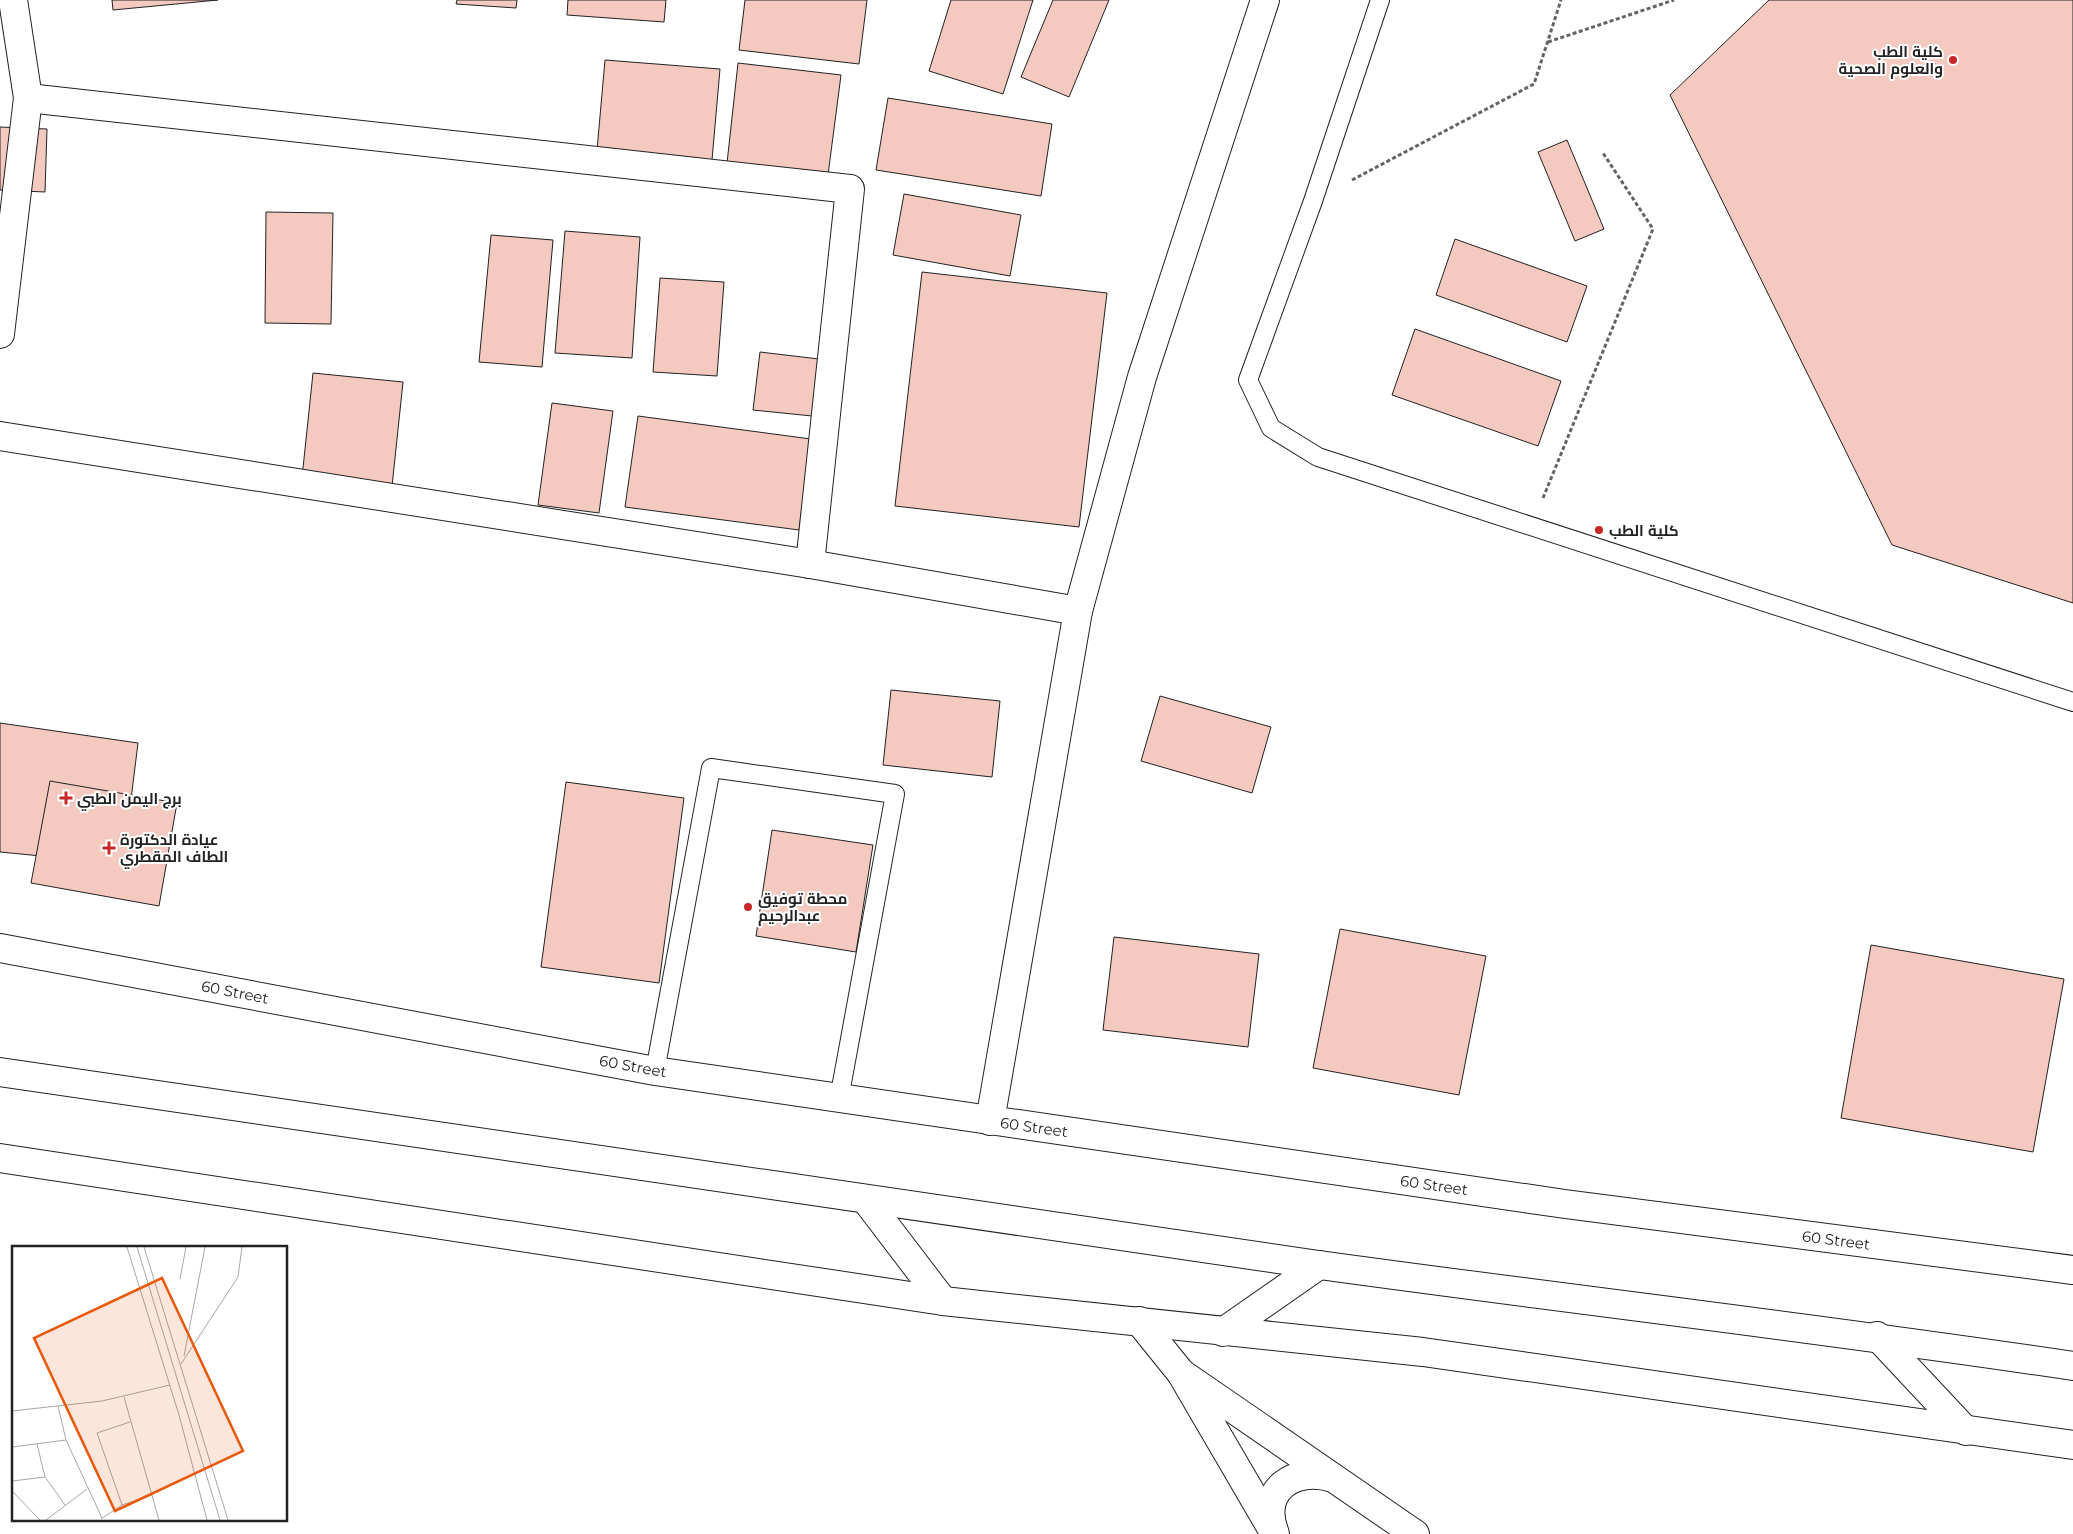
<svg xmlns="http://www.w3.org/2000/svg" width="2073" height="1534" font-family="Montserrat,Cairo,sans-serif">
  <rect width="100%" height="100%" fill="#fff"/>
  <!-- building -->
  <g fill="#f3c9c0" stroke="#222">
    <path d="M112,0H218L113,10Z"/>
    <path d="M457,0H517L516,8L456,4Z"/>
    <path d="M568,0H666L664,22L567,15Z"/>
    <path d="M745,0H867L859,64L739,50Z"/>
    <path d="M951,0H1033L1003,94L929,71Z"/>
    <path d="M1053,0H1109L1069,97L1021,77Z"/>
    <path d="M1769,0H2073V603L1892,545L1670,95Z"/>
    <path d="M605,60L720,69L712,160L597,150Z"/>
    <path d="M738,63L841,75L828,175L727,163Z"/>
    <path d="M888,98L1052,124L1041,196L876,170Z"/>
    <path d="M0,127L47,129L45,192L0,190Z"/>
    <path d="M1567,140L1604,229L1575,241L1538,152Z"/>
    <path d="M904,194L1021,215L1010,276L893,255Z"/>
    <path d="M266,212L333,213L331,324L265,323Z"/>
    <path d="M565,231L640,237L632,358L555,353Z"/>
    <path d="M491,235L553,240L542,367L479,362Z"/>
    <path d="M1455,239L1587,286L1567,342L1436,295Z"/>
    <path d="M922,272L1107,293L1079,527L895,506Z"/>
    <path d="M660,278L724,282L717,376L653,372Z"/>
    <path d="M1415,329L1561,381L1538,446L1392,395Z"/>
    <path d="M760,352L819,359L812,416L753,410Z"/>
    <path d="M313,373L403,382L391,496L301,487Z"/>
    <path d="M552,403L613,411L599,513L538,505Z"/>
    <path d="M638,416L811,439L799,530L625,507Z"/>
    <path d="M891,690L1000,701L992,777L883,765Z"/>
    <path d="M1160,696L1271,727L1252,793L1141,761Z"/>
    <path d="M0,723L138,743L123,864L0,852Z"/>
    <path d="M50,781L177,803L159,906L31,883Z"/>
    <path d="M566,782L684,798L659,983L541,967Z"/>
    <path d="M772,830L873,845L856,952L756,936Z"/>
    <path d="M1340,929L1486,956L1459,1095L1313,1068Z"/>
    <path d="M1114,937L1259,954L1248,1047L1103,1030Z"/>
    <path d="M1871,945L2064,979L2033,1152L1841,1118Z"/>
  </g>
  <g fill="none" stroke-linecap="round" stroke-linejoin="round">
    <defs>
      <g id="lane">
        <path d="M1380,0L1313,201L1248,380L1271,428L1318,457L2073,702"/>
        <path d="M655,1071L711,768L895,794L839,1099"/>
      </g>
      <g id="street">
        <path d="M28,98L850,189L810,564"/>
        <path d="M0,334L28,98L13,0"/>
        <path d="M0,436L810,564L1078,611"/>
        <path d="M990,1121L1078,611L1142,377L1265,0"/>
        <path d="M1139,1321L1181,1373L1275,1534"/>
        <path d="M1181,1373L1415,1534"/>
        <path d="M1274,1531C1259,1489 1295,1466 1333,1478"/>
      </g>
      <path id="primary" d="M0,1158L943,1301L1423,1352L2073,1445"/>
      <g id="highway">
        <path d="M0,948L655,1071L1565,1204L2073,1270"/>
        <path d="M0,1072C437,1137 874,1202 1312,1264C1565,1299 1820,1328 2073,1366"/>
        <path d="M866,1200L943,1301"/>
        <path d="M1223,1332L1319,1265"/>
        <path d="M1877,1336L1966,1431"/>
      </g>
    </defs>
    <!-- lane casing -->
    <use href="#lane" stroke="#222" stroke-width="20"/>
    <!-- street casing -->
    <use href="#street" stroke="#222" stroke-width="30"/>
    <!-- primary casing -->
    <use href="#primary" stroke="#222" stroke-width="30"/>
    <!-- highway casing -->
    <use href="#highway" stroke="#222" stroke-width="30"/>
    <!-- path -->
    <g stroke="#646464" stroke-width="3" stroke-dasharray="4 2.5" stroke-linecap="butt">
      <path d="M1548,42L1674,0"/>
      <path d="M1352,180L1534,84L1561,0"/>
      <path d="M1543,498L1653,229L1603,153"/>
    </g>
    <!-- lane -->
    <use href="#lane" stroke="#fff" stroke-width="18"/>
    <!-- street -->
    <use href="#street" stroke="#fff" stroke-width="28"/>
    <!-- primary -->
    <use href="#primary" stroke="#fff" stroke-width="28"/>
    <!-- highway -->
    <use href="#highway" stroke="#fff" stroke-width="28"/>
  </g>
  <!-- markers -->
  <g fill="#c62828" stroke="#fff" stroke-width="2">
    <circle cx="1953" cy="60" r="5"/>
    <circle cx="1599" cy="530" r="5"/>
    <path d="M63.5 790.5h5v5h5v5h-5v5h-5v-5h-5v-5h5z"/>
    <path d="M106.5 840.5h5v5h5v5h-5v5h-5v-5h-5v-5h5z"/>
    <circle cx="748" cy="907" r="5"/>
  </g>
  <g text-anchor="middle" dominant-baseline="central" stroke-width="4" stroke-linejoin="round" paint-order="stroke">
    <!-- poi labels -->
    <g font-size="15" font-weight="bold" fill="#222" stroke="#fff" text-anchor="start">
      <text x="1943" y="51" text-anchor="end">كلية الطب<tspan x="1943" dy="17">والعلوم الصحية</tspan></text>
      <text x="1609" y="530">كلية الطب</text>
      <text x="77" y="798">برج اليمن الطبي</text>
      <text x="120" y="839">عيادة الدكتورة<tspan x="120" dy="17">الطاف المقطري</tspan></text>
      <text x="758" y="898">محطة توفيق<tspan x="758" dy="17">عبدالرحيم</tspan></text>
    </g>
    <!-- street labels -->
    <g font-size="15" fill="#222" stroke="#fff">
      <text transform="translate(235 992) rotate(11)">60 Street</text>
      <text transform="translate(633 1066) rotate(10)">60 Street</text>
      <text transform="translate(1034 1127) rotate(8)">60 Street</text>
      <text transform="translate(1434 1185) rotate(8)">60 Street</text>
      <text transform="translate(1836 1240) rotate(7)">60 Street</text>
    </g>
  </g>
  <!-- overview -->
  <g transform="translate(12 1246)">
    <rect width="275" height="275" fill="#fff"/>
    <path fill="none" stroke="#a7a7a7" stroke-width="1" d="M115,1L167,169L195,274M125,1L208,274M132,1L216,274M168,33L174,1M172,110L193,1M169,118L226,31L230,1M112,151L147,274M46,160L54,194L90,272M0,165L90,155L158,139M25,198L33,231L53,259M0,201L54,194M0,235L33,231M0,245L28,274M110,259L85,187L118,176M89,273L110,259L140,249M34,274L75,243"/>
    <path fill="#e8590c" fill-opacity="0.15" stroke="#e8590c" stroke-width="2.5" d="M150,32L231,205L103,265L22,92Z"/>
    <rect width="275" height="275" fill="none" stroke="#222" stroke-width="2.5"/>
  </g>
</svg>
